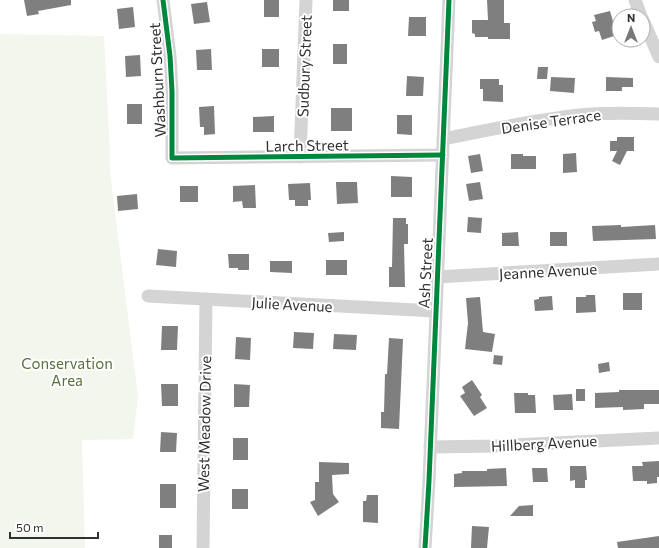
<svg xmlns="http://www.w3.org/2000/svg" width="659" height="548" font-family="Commissioner,sans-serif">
  <rect width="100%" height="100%" fill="#fff"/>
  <!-- green -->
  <path fill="#f2f6ec" d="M0,34L104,36L110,152V172L138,397L133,439L82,440L85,548H0Z"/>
  <!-- building -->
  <g fill="#7f7f7f">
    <path d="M24,0H71V5L38,11L39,14L27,16Z"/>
    <rect x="264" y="0" width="15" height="17"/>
    <rect x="333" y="0" width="16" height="11"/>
    <path d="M487,0H504V23H510V39H488V37H475V34L472,33V20H488Z"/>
    <path d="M207,2L210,22L194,24L191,4Z"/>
    <path d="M133,7L135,27L119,29L117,9Z"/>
    <path d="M610,11L617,35L602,40L599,31L595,32L592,22L596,21L594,15Z"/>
    <path d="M409,17H426V36H408Z"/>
    <rect x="333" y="44" width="14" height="20"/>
    <path d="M211,49L212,70H197L196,50Z"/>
    <rect x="262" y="49" width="17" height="18"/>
    <path d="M140,55L141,76L126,77L125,56Z"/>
    <path d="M538,67H548L547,79H537Z"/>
    <path d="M407,76L424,77L423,96H406Z"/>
    <path d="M551,77L575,78L574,93L550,91Z"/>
    <path d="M606,77L633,78V87H622V91H606Z"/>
    <path d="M480,79H499V85H503V102L483,101V89H480Z"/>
    <rect x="127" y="104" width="15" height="20"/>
    <path d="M214,106L215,134L204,135V127H200L199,107Z"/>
    <rect x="331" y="108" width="21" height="23"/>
    <path d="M397,115H412V135L397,134Z"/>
    <path d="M274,116V132H253V117Z"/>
    <path d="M617,137H634V151H627L620,165L612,161L617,151H610V141H617Z"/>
    <path d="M576,153L577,172L563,173V154Z"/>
    <path d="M480,154L483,171L471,173L468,156Z"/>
    <path d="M511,154H523V156H536V169H511Z"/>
    <path d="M391,176L412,177V197H391Z"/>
    <path d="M336,182H357L358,203L337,204Z"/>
    <path d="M480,182L483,199L469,201L466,184Z"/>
    <path d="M310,183L311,200H308V206H295V200H289L288,184Z"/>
    <path d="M255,185L256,208H243L242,201L233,202V186Z"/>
    <rect x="180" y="186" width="18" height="16"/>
    <path d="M137,194L138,209L118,211L117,196Z"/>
    <path d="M468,217L482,218L481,233L467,232Z"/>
    <path d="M393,218H406V224H408V244H404L405,287H389V267H392Z"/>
    <path d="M621,225V227L655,225L656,239L593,241L592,226Z"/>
    <path d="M344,232V241L329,242L328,233Z"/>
    <path d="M518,232L519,246H502V233Z"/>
    <rect x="550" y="232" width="17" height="14"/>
    <path d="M158,249L177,251L176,267L156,265Z"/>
    <path d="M228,254H249V270H238V268H229Z"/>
    <rect x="326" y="260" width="21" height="15"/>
    <path d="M270,261H292V273L270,272Z"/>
    <rect x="623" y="293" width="19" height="17"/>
    <path d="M586,295H595L596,312L576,313V297H586Z"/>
    <path d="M552,296L553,310L535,311L534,300L539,299V297Z"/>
    <path d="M480,297L483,332L495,334L492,352L465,349L468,323L466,298Z"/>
    <path d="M162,326H178L177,350H161Z"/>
    <path d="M294,332L314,333L313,349L293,348Z"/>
    <path d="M334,334L357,335L356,350L333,349Z"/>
    <path d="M236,337L251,338L250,360L235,359Z"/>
    <path d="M389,338L403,339L399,429L381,428V412H384L385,374H387Z"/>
    <path d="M494,355L503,356L502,365L493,364Z"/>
    <path d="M609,362L610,371L599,373L598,364Z"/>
    <path d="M472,380L482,395L480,397L487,408L474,416L460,396L465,393L462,387Z"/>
    <path d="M161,384H178V406H162Z"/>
    <path d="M234,384L250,385L249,407H234Z"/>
    <rect x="576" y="389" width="9" height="12"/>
    <path d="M619,390H659V404H644V409L623,410V407L595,408V393L619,392Z"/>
    <path d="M514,393H528V395H535L536,413H515Z"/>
    <path d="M572,394L573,410H554L553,395Z"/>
    <path d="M161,432L177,433L176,452H160Z"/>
    <rect x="233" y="438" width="15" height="22"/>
    <path d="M659,461V477H657V483L647,484V481H633L632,466H643L642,462Z"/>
    <path d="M319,462L349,463V474L332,475L333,494L339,502L318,516L310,502L315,500V482H319Z"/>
    <path d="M570,466H586L587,480H585V488H575V480L570,481Z"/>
    <path d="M506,468L507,486L454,487V474L462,473V471H487V469Z"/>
    <path d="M532,468H547L548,482H533Z"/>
    <rect x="160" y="484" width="16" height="24"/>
    <rect x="232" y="489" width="16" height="20"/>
    <path d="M367,495H378V523L363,522V501H366Z"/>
    <path d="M533,505V516H510L519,506Z"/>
    <path d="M472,526L489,527L487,548H471Z"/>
    <rect x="159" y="535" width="13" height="13"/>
    <path d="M659,536V548H618L617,542Z"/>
  </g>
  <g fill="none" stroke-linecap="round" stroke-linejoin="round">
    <!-- minor -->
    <g stroke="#d4d4d4" stroke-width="13">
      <path d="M163,0L170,56L172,91V158L443,155"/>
      <path d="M635,0L641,16"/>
      <path d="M643,20L659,57"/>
      <path d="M443,139C488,130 534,120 579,115C606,112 632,113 659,114"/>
      <path d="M300,157L306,0"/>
      <path d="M437,277L659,264"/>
      <path d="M148,296L435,311"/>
      <path d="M430,447L495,446L659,438"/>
      <path d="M203,548L206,299"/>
      <path d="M425,548L429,481L449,0"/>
    </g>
    <defs>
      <g id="cycleway">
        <path d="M163,0L170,56L172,91V158L443,155"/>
        <path d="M425,548L429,481L449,0"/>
      </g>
    </defs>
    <!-- cycleway casing -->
    <use href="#cycleway" stroke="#fff" stroke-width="8"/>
    <!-- cycleway -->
    <use href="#cycleway" stroke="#00873e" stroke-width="5"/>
  </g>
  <g text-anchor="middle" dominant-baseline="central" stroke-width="4" stroke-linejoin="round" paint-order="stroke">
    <!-- street labels -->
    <g font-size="15" fill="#303030" stroke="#fff">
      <text transform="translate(304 66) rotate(-88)">Sudbury Street</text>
      <text transform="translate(157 80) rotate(-93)">Washburn Street</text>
      <text transform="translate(551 121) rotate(-8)">Denise Terrace</text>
      <text transform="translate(307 145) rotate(-1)">Larch Street</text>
      <text transform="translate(548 271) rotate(-3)">Jeanne Avenue</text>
      <text transform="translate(425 273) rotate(-87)">Ash Street</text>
      <text transform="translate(292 304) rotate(3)">Julie Avenue</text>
      <text transform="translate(204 424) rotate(-89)">West Meadow Drive</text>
      <text transform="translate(544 443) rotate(-3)">Hillberg Avenue</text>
    </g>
    <!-- park labels -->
    <g font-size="15" fill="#587039" stroke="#fff">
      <text x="67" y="363">Conservation<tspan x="67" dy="17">Area</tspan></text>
    </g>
  </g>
  <!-- north arrow -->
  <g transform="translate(631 28)"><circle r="19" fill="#ffffff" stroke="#acacac"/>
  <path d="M0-3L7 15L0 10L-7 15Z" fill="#787878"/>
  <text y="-6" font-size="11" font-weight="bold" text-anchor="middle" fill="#303030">N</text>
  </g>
  <!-- scale -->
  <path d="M10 532v6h88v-6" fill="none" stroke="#303030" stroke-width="2"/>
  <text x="16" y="532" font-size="12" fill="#303030" stroke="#ffffff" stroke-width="3" paint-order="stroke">50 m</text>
</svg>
